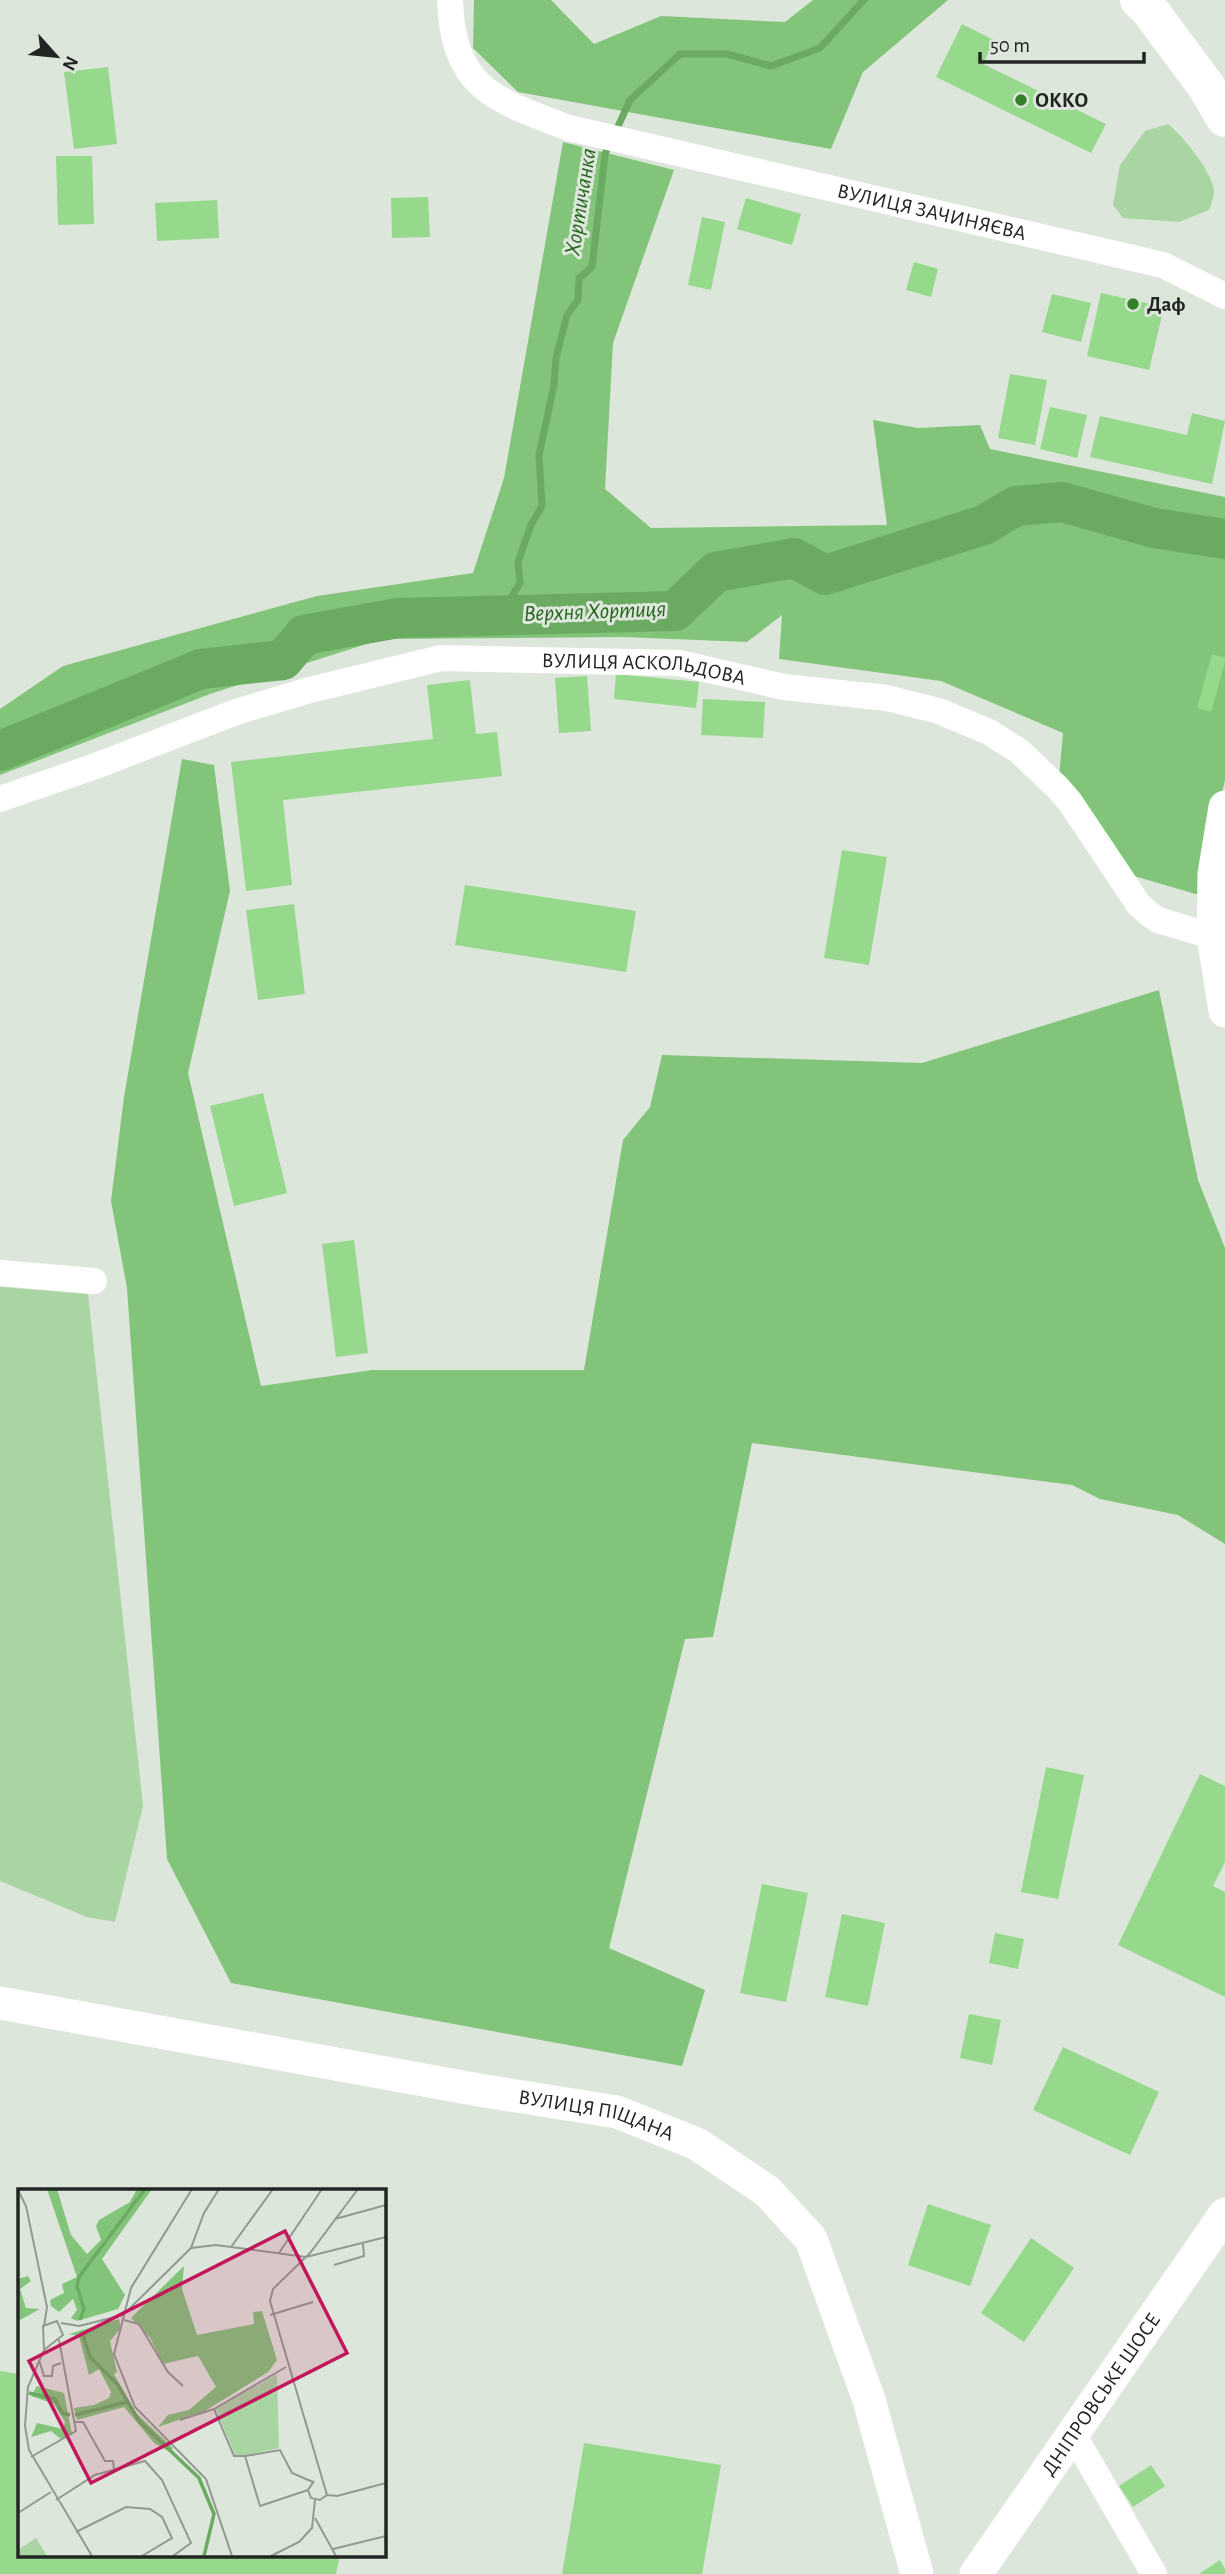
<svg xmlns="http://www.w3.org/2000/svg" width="1225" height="2574" font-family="'Alegreya Sans',sans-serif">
  <rect width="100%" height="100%" fill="#dde6db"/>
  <!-- green -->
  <g fill="#a9d5a3">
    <path d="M1168,124C1183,136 1215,175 1214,194C1213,199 1211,205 1209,210L1179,222L1123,218L1113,205L1120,165L1145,131Z"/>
    <path d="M0,1287L88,1294L143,1806L115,1922L87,1917L0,1881Z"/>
  </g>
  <!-- forest -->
  <g fill="#82c479">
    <path d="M474,0H551L594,44L661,16L785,22L813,0H948L863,72L831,149L518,92L473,48Z"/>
    <path d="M563,142L674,170L613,343L605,489L651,528L887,525L873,420L918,428L980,425L990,449L1225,497V780L1199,895L1117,871L1058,788L1063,733L941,681L779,659L782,615L747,642L623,637L382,639L210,694L0,775V709L63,666L317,596L473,573L504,478Z"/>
    <path d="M182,759L214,765L230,891L188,1073L261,1386L372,1370H584L623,1140L650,1107L662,1055L922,1063L1159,990L1198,1180L1225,1248V1544L1178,1515L1100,1499L1072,1485L752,1443L713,1637L685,1639L609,1948L705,1990L682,2066L231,1983L167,1859L127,1288L111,1201L124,1097Z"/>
  </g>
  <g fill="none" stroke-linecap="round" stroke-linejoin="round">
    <!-- stream -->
    <g stroke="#6aab61" stroke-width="7">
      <path d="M615,133L630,100L680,54H727L771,66L820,48L864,0"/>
      <path d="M501,614L520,583L518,562L531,525L542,506L539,455L554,385L556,358L567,315L578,300L579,278L592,267L605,154L610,143"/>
    </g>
    <!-- river -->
    <path stroke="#6aab61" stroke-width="40" d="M0,751L201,669L283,660L304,635L398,618L675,611L716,572L794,558L825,575L984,525L1016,506L1062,502L1154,528L1225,539"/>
  </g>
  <!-- building -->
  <g fill="#96d88c">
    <path d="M962,24L994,40L983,64L1106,124L1091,153L936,77Z"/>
    <path d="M108,67L117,144L74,149L64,72Z"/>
    <path d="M56,156H92L94,224L58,225Z"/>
    <path d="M428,197L430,237L392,238L391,198Z"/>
    <path d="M746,198L801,214L792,245L737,229Z"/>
    <path d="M217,200L219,238L157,241L155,203Z"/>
    <path d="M702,217L725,222L711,290L688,285Z"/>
    <path d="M914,262L938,269L931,297L906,290Z"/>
    <path d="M1101,293L1164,307L1149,370L1087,356Z"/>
    <path d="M1052,294L1091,303L1081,342L1042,332Z"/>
    <path d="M1010,374L1047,380L1035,445L998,438Z"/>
    <path d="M1050,407L1087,415L1077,458L1040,449Z"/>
    <path d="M1192,413L1225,421L1212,484L1090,457L1100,416L1187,435Z"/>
    <path d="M1212,654L1225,658V662L1211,712L1197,708Z"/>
    <path d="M616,674L699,682L696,708L614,699Z"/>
    <path d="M587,676L591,731L559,733L555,678Z"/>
    <path d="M470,680L476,734L497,732L502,776L283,800L292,885L246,891L231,762L433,739L427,685Z"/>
    <path d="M703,699L765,702L763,738L701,735Z"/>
    <path d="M842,850L887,857L869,965L824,958Z"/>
    <path d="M465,885L636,911L626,972L455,945Z"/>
    <path d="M294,904L305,994L258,1000L246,910Z"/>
    <path d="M263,1093L287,1193L234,1206L210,1106Z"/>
    <path d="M354,1240L368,1353L336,1357L322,1244Z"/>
    <path d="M1046,1767L1084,1775L1058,1899L1021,1892Z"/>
    <path d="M1200,1774L1225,1786V1862L1213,1886L1225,1892V1997L1118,1945Z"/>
    <path d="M762,1884L808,1893L786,2002L740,1993Z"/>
    <path d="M842,1914L885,1923L868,2006L825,1997Z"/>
    <path d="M995,1933L1024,1939L1018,1969L989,1963Z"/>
    <path d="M969,2014L1001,2020L992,2065L960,2058Z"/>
    <path d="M1063,2047L1159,2092L1130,2155L1033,2110Z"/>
    <path d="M928,2204L991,2225L970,2286L908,2265Z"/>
    <path d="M1031,2238L1074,2268L1024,2342L981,2313Z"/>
    <path d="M0,2371L19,2374V2555H340L336,2574H0Z"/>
    <path d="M584,2443L721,2465L702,2574H562Z"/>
    <path d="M1151,2465L1165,2486L1133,2507L1119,2486Z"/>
    <path d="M1220,2560L1225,2569V2574H1199Z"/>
  </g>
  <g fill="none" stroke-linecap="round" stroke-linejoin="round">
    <!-- minor -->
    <g stroke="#fff" stroke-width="26">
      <path id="s1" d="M450,0C453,89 495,100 569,128L1163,265L1225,296"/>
      <path id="s2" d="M0,799L93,767L236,712L306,691L441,658L679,663L784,687L887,698L939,711L989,732L1019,751L1058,788L1070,802L1139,905L1152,916L1158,920L1225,940"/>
      <path d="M0,1273L94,1281"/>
      <path d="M1073,2434L1154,2574"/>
    </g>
    <!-- tertiary -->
    <g stroke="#fff" stroke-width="33">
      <path d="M1225,807L1214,874L1213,936L1225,1011"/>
      <path id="s3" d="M0,2003L479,2090L617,2112L697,2144L767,2191L811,2239L869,2400L917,2574"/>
      <path id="s4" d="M976,2574L1225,2214"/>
    </g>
    <!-- primary -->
    <path stroke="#fff" stroke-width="38" d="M1139,0L1148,8L1206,86L1225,118"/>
  </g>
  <!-- markers -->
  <g fill="#338029" stroke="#dde6db" stroke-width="2.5">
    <circle cx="1021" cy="100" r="7"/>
    <circle cx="1133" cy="304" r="7"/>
  </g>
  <g text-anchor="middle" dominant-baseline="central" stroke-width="6" stroke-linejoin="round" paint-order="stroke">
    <!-- poi labels -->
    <g font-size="21" font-weight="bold" fill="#222622" stroke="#dde6db" text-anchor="start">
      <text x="1035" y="100">ОККО</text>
      <text x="1147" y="304">Даф</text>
    </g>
    <!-- street labels -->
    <g font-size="21" fill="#222622" stroke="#dde6db">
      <text stroke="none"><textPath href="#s1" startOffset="564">ВУЛИЦЯ ЗАЧИНЯЄВА</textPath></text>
      <text stroke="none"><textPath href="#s2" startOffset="667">ВУЛИЦЯ АСКОЛЬДОВА</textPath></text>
      <text stroke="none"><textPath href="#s3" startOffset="607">ВУЛИЦЯ ПІЩАНА</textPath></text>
      <text stroke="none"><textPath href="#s4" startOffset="219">ДНІПРОВСЬКЕ ШОСЕ</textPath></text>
    </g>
    <!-- water labels -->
    <g font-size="23" font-style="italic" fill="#24631c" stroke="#dde6db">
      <text transform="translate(581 202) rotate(-81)">Хортичанка</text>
      <text transform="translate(595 612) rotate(-2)">Верхня Хортиця</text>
    </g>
  </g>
  <!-- overview -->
  <g transform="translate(18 2189)">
    <rect width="368" height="368" fill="#dde6db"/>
    <path d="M259,185L261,259L218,268L198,220ZM18,349L29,367H0V361Z" fill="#a9d5a3"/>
    <path d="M29,0H39L53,46L69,65L83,51L78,37L81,31L112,13L119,0H134L84,70L107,106L100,120L59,132L53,129L59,121L55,110L41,123L33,117L32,111L46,104L44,95L59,88ZM166,77L164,100L179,146L236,135L235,123L244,122L259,171L250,183L187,222L140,238L150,226L171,221L198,198L180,167L145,175L132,149L113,129ZM10,87L13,92L2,100L8,119L22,120L0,132V90ZM101,130L103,139L92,152L99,183L96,185L118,224L155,259L152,263L136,254L106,218L59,231L56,219L76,216L91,209L93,203L81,180L71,186L61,147L51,145ZM19,197L46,204L54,245L43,250L33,242L13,248L19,234L45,240L47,233L36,215L13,207Z" fill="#82c479"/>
    <path fill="none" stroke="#6aab61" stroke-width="3.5" d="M62,131L66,120L59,97L61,88L127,0M64,143L72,168L100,196L121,232L181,289L196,325L186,367M11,204L37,210L44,224L52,226M57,226L109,213"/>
    <path fill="none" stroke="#929991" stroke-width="2" d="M174,0L113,99L96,165L117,218L188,290L214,367M0,1L8,17L29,118L26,137M317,30L368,16M213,58L255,0M173,59L186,24L201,0M261,64L304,0M316,76L346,67L345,55M252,126L295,113M106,131L121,135L150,183L165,197M43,134L61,137L105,126L173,59L198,56L288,68L368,48M26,161L25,137L39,132L45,146L26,161L10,198L7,237L11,261L74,367M21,171L26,187H34L35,177L43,174M196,220L216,267H227L242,317L290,301M162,231L196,220L268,178M57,233H65L87,272H95L96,280M227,267L262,261L274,284L295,293M13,268L58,242L41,151M296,292L290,301L293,309L302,311L309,306M309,306L252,112L255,100L292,64L340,0M309,306L319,307L368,294M38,311L77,286L127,272L144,291L173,354L155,367M0,324L33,303M297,329L318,367M58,343L108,318L132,320L144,328L154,349L124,367M315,360L368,347M253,367L281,353L294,339L297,311"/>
    <path fill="#c2185b" fill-opacity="0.15" stroke="#c2185b" stroke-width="3.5" d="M267,42L329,164L73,294L11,172Z"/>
    <rect width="368" height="368" fill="none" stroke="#222622" stroke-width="3.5"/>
  </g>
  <!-- north arrow -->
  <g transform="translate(56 56) rotate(117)" stroke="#dde6db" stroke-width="5" paint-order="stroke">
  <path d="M0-5L12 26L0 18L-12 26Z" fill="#222622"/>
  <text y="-10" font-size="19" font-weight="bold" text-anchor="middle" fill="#222622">N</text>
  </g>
  <!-- scale -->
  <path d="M980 52v10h164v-10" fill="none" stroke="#222622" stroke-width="3.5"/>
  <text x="990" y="52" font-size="21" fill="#222622" stroke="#dde6db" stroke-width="5" paint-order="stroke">50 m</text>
</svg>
